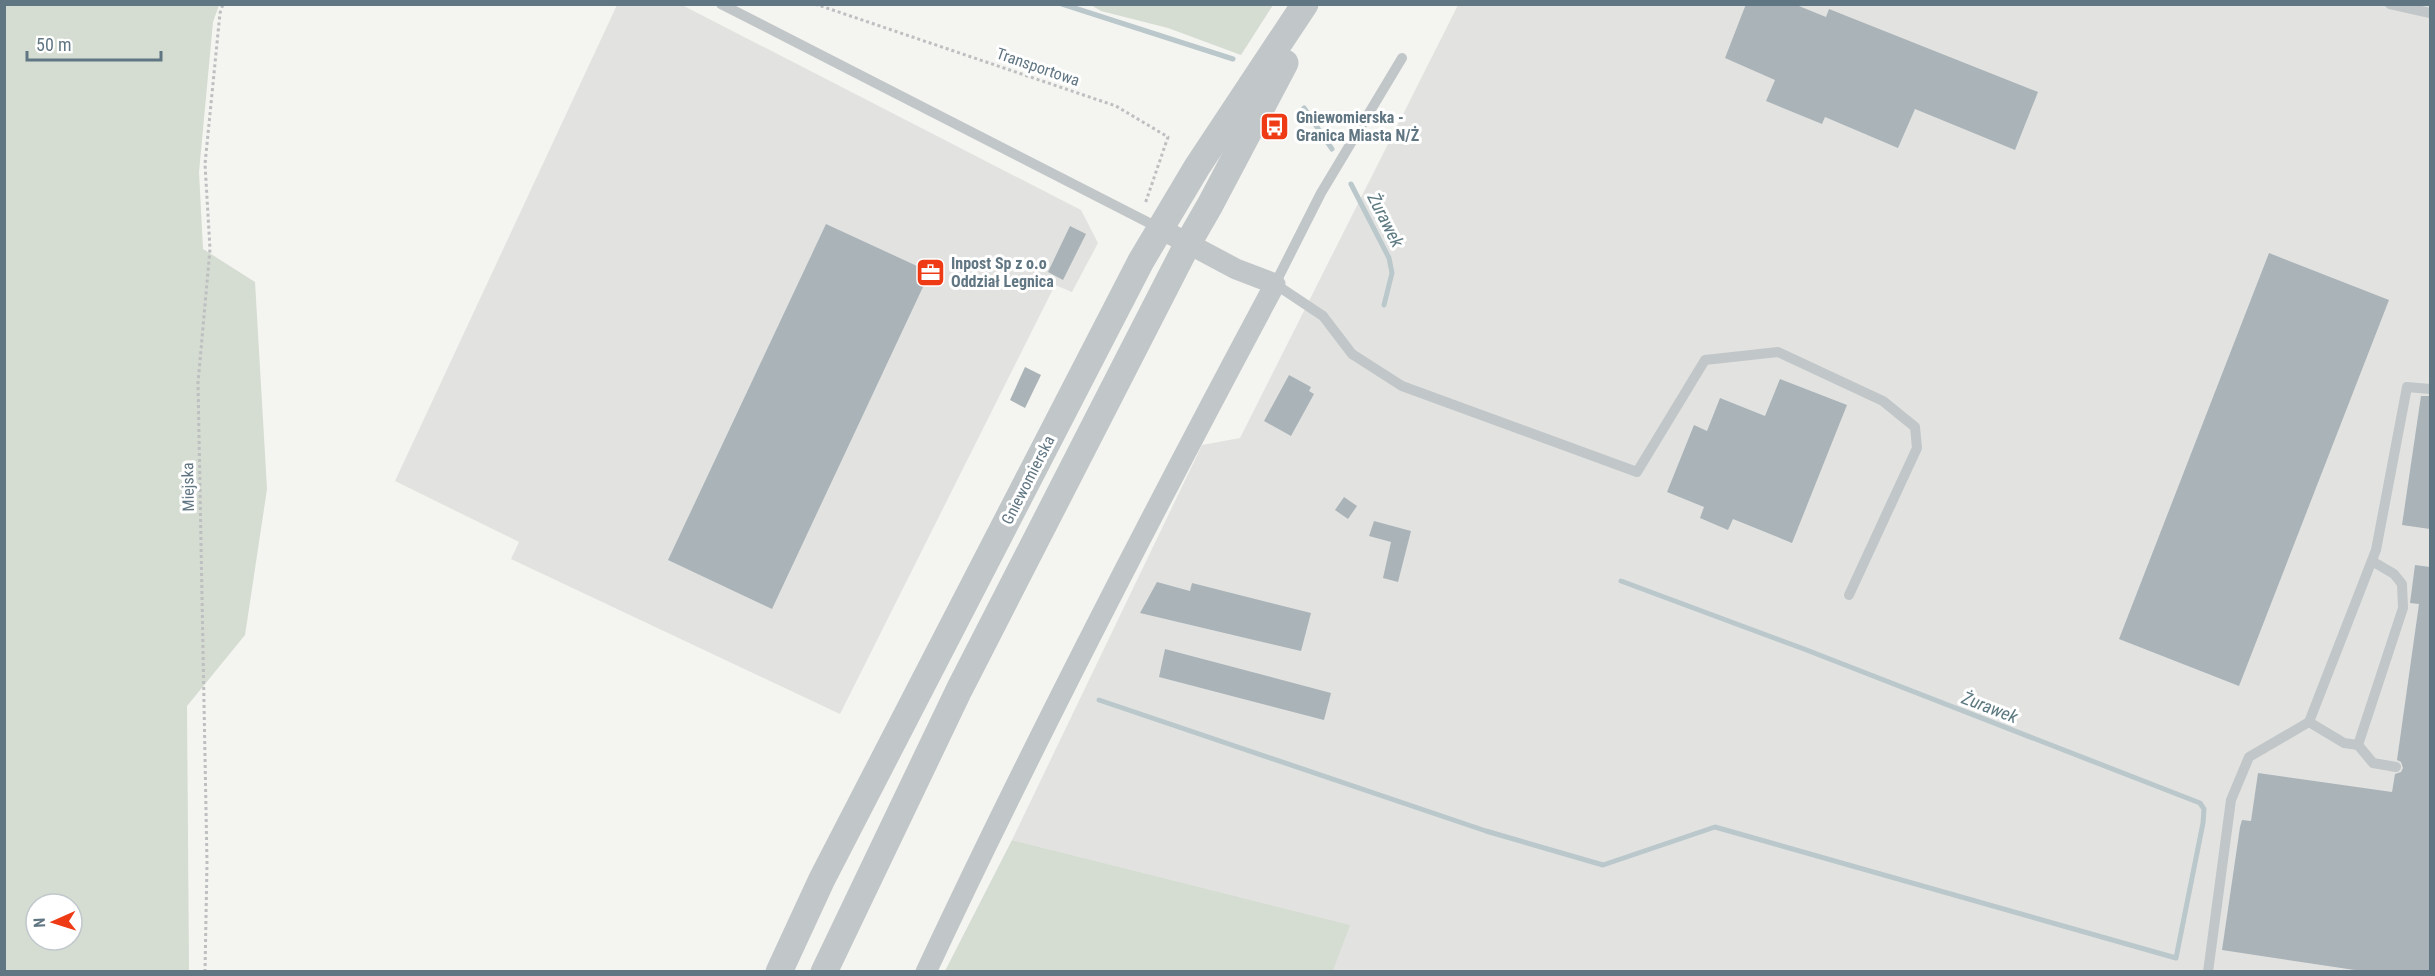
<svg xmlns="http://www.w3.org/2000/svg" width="2435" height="976" font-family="'Roboto Condensed',sans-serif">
  <rect width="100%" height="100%" fill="#f4f4f0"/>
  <!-- built -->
  <g fill="#e2e3e1">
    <path d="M617,5H682L1081,210L1098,243L1072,292L1055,285L840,714L511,559L519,542L395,481Z"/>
    <path d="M1458,5H2430V971H1333L1349,926L1012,840L1202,445L1240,438Z"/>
  </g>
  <!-- green -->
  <g fill="#d5dcd1" fill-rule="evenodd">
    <path d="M5,4L219,5L213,22L199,172L203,249L255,282L267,489L245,635L187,706L189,971H5ZM36,904H72V940H36Z"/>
    <path d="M1091,5H1273L1241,55L1168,28L1101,11Z"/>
    <path d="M1012,840L1350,925L1333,971H945Z"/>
  </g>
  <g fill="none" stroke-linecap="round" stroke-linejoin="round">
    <!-- stream -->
    <g stroke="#bac7cb" stroke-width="5">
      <path d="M1062,4L1233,59"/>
      <path d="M1304,108L1332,149"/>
      <path d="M1351,184L1389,258L1392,273L1384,305"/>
      <path d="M1099,700L1486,831L1603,865L1715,827L2176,958L2203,823L2204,809L2200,803L1804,649L1621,581"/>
    </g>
  </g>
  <!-- building -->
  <g fill="#aab3b8">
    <path d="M1746,4H1794L1826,17L1829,9L2038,92L2015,150L1915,109L1898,148L1825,117L1822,124L1766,101L1775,80L1725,58Z"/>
    <path d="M826,224L930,272L772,609L668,560Z"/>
    <path d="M1070,226L1086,234L1063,280L1048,272Z"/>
    <path d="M2269,253L2389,300L2239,686L2119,639Z"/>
    <path d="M1025,367L1041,375L1025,408L1010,400Z"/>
    <path d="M1289,375L1311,387L1309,391L1314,394L1291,436L1264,421Z"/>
    <path d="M1780,379L1847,405L1792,543L1733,519L1728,530L1700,518L1704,507L1667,492L1694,425L1707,431L1720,398L1765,416Z"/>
    <path d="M2421,396H2430V529L2402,525Z"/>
    <path d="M1344,497L1357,506L1348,519L1335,510Z"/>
    <path d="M1374,521L1411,531L1398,582L1383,578L1391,542L1369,536Z"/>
    <path d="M2415,565L2430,567V972H2368L2222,950L2240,827L2242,820L2251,821L2258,773L2392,792L2395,774L2401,772L2403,768L2401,762L2397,760L2419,604L2410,603Z"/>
    <path d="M1157,582L1190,591L1192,583L1311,613L1301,651L1140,613Z"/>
    <path d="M1165,649L1331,693L1324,720L1159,677Z"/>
  </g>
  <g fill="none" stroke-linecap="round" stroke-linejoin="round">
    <!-- path -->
    <g stroke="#bdbfc1" stroke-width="3" stroke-dasharray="3 3" stroke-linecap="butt">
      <path d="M815,4L1116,106L1168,137L1145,204"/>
      <path d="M205,972L207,863L198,383L210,249L205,164L220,13L223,4"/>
    </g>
    <!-- service -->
    <g stroke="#c1c6c8" stroke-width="10">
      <path d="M721,4L1159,228"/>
      <path d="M2390,4L2430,13"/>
      <path d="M1402,58L1321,193L1275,284L1323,316L1352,354L1402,386L1637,472L1705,360L1778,352L1883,401L1915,427L1917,448L1849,595"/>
      <path d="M2309,722L2344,743L2358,745L2403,608L2402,584L2394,574L2372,561"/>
      <path d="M2358,745L2373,763L2396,767"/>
      <path d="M2208,972L2231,800L2249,757L2309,722L2376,550L2407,387L2430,389"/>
    </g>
    <!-- minor -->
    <path stroke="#c1c6c8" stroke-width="21" d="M926,972C1035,739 1154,510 1275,284L1236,269L1159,228"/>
    <!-- tertiary -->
    <g stroke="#c1c6c8" stroke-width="27">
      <path d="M779,972L822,879L1141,261L1197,167L1305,4"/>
      <path d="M824,972L959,690L1187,245L1210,205L1285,63"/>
    </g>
  </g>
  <!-- icons -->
  <defs>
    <symbol id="bus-square" viewBox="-11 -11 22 22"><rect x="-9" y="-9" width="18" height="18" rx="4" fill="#ee3b16" stroke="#fff"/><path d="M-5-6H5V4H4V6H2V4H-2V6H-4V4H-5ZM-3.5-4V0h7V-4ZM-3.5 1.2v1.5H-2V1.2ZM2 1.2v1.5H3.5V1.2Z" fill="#fff"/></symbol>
    <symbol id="office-square" viewBox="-11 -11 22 22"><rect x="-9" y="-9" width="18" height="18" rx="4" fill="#ee3b16" stroke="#fff"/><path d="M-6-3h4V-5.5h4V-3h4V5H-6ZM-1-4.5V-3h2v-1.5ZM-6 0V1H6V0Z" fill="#fff"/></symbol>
  </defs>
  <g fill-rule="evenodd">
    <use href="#bus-square" x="1258" y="110" width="33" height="33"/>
    <use href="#office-square" x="914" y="256" width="33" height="33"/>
  </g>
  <g text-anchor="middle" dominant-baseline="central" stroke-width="6" stroke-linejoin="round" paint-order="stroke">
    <!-- street labels -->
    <g font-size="16" fill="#617683" stroke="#fff">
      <text transform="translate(1038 67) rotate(19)">Transportowa</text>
      <text transform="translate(1028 480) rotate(-63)">Gniewomierska</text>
      <text transform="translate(188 487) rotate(-91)">Miejska</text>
    </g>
    <!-- poi labels -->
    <g font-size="16" font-weight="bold" fill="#617683" stroke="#fff" text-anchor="start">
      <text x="1296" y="117">Gniewomierska -<tspan x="1296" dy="18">Granica Miasta N/Ż</tspan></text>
      <text x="951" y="263">Inpost Sp z o.o<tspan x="951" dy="18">Oddział Legnica</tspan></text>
    </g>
    <!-- water labels -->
    <g font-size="18" font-style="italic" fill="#5c7981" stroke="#fff">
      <text transform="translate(1386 220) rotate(63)">Żurawek</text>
      <text transform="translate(1990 707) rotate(21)">Żurawek</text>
    </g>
  </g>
  <!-- border -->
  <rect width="2435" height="976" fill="none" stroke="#617683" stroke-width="12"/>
  <!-- north arrow -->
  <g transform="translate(54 922) rotate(267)"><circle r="28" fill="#ffffff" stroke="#c0c8cd" stroke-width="1.5"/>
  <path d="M0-4.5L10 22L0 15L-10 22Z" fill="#ee3b16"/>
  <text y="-9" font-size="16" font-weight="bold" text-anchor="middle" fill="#617683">N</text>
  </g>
  <!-- scale -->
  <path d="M27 51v9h134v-9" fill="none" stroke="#617683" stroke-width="3"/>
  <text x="36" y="51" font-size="18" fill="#617683" stroke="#ffffff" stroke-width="4.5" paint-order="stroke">50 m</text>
</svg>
